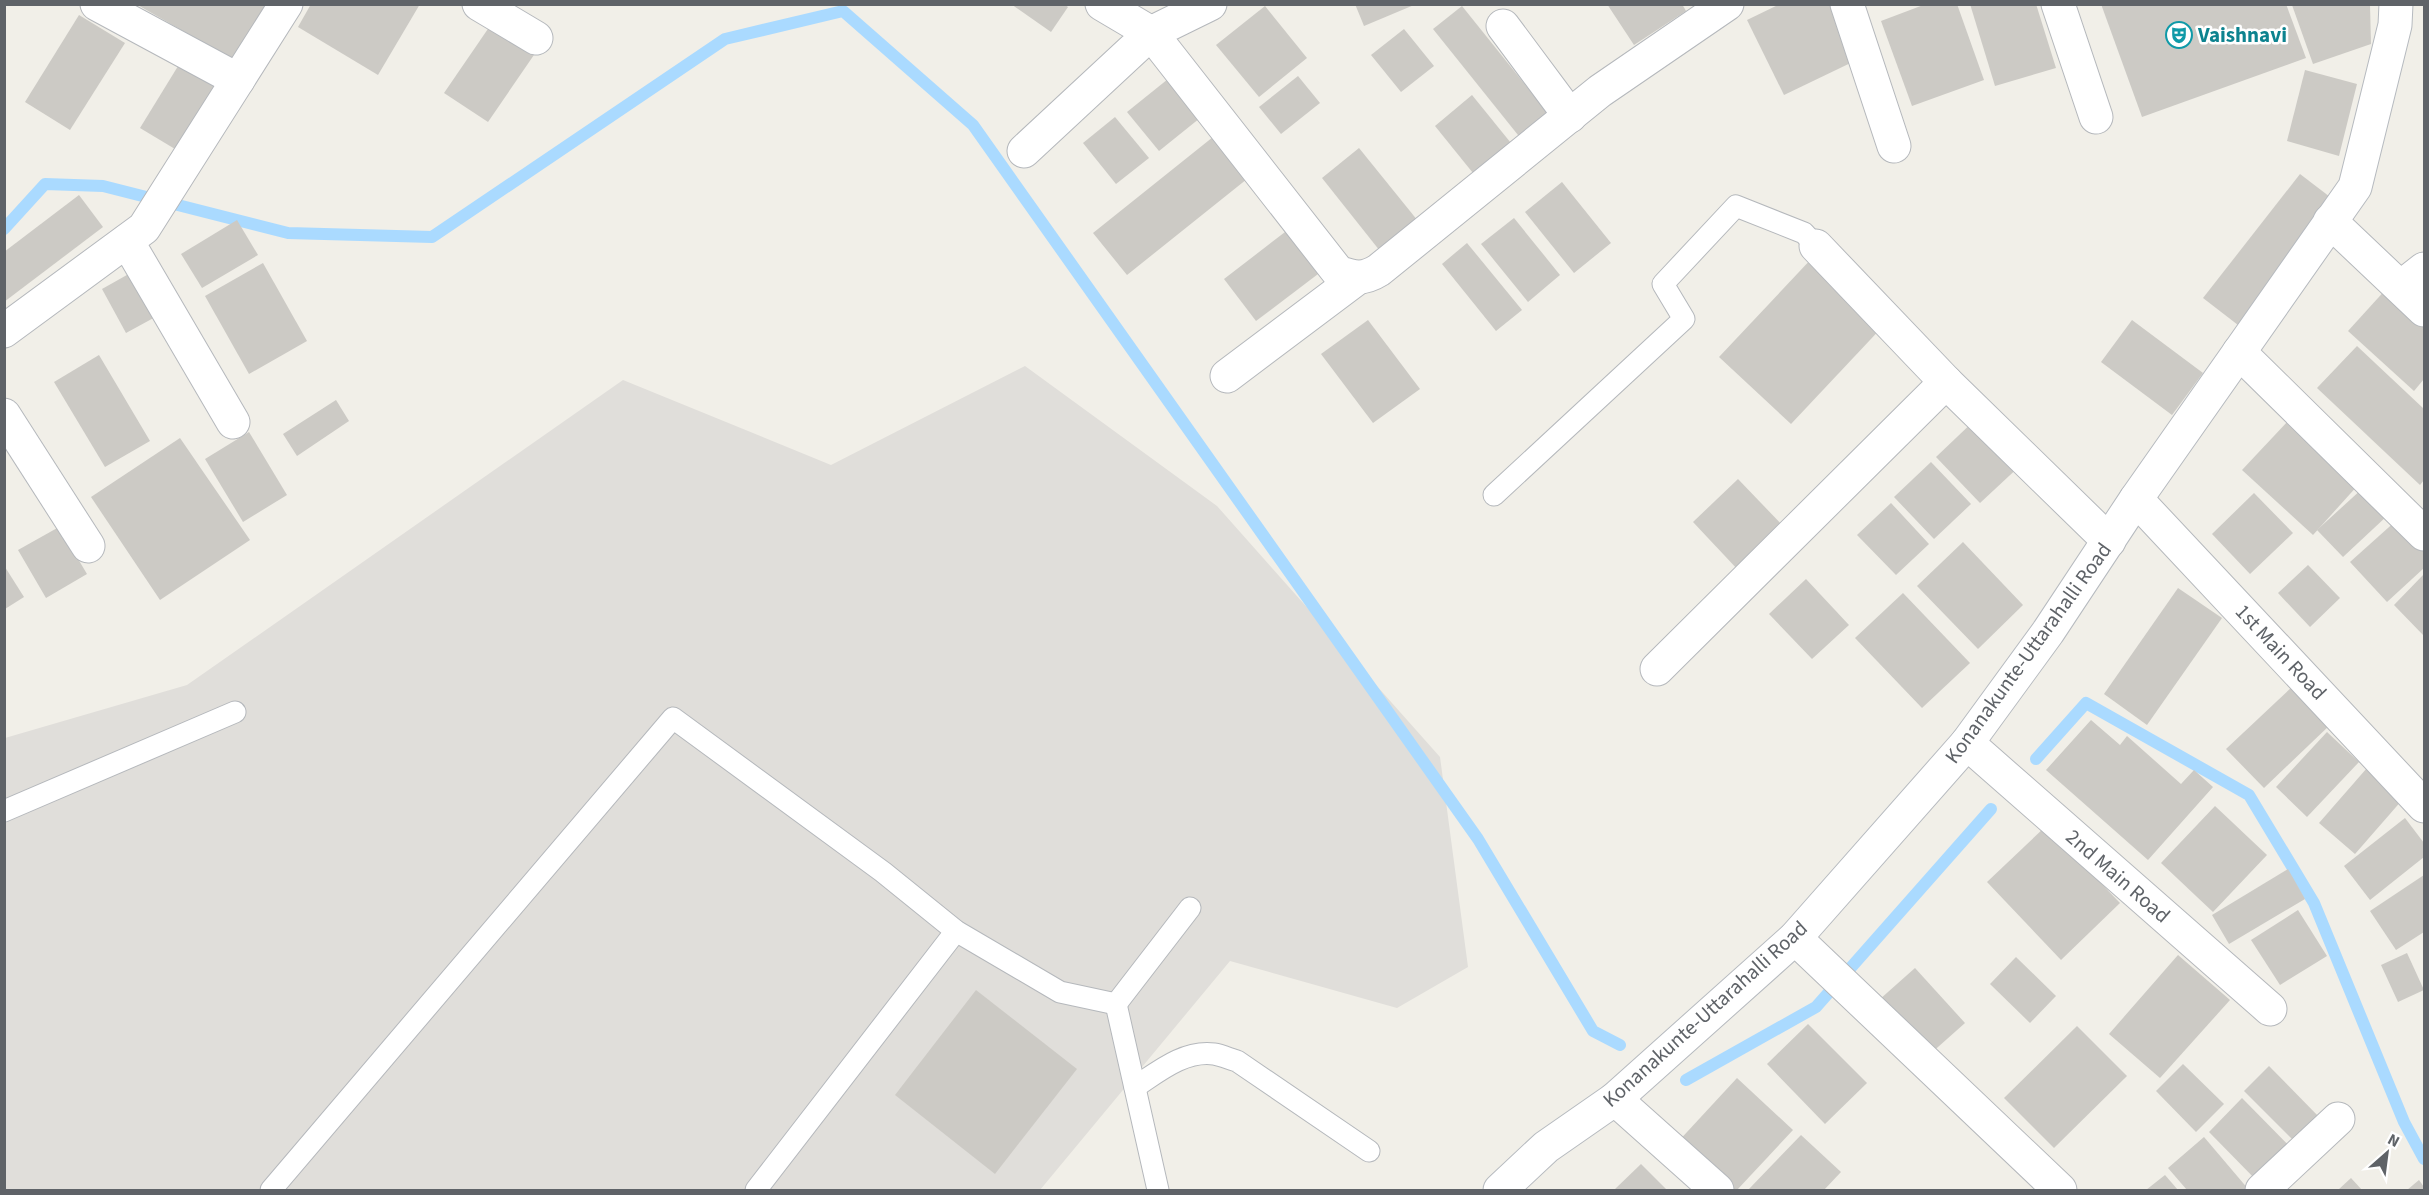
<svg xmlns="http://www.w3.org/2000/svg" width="2429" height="1195" font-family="'Source Sans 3',sans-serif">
  <rect width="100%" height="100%" fill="#f1efe8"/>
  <!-- industrial -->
  <path fill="#e0deda" d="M1025,366L1217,506L1440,757L1468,967L1397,1008L1230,961L1040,1190H5V738L187,685L623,380L831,465Z"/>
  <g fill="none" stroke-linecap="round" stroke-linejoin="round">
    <!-- stream -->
    <g stroke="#aadaff" stroke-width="12">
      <path d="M4,229L45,184L103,186L288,233L432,237L725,39L843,11L973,125L1478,839L1593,1031L1620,1045"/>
      <path d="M2036,759L2086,703L2249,795L2314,903L2404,1122L2424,1159"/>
      <path d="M1686,1080L1816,1007L1991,809"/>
    </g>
  </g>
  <!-- building -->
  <g fill="#cccac5">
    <path d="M136,4H270L237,62Z"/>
    <path d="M311,4H420L378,75L298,27Z"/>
    <path d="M1011,4H1064L1068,7L1051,32Z"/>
    <path d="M1355,4H1414V5L1364,26Z"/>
    <path d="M1607,4H1682L1686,11L1634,45Z"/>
    <path d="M1780,4H1837L1863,57L1784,95L1747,20Z"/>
    <path d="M1926,4H1957L1984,80L1912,106L1881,21Z"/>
    <path d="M1970,4H2036L2056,68L1995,86Z"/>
    <path d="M2101,4H2286L2306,58L2142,117Z"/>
    <path d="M2292,5H2370L2371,44L2313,64Z"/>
    <path d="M1265,6L1307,58L1259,97L1216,45Z"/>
    <path d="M1462,6L1551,117L1522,140L1433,29Z"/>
    <path d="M79,15L125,43L70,130L25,102Z"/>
    <path d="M492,23L536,52L488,122L444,93Z"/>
    <path d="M1404,29L1434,66L1401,92L1371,55Z"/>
    <path d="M183,58L218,80L175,149L140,128Z"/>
    <path d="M2305,70L2357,84L2339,156L2287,141Z"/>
    <path d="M1173,75L1205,114L1159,151L1127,112Z"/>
    <path d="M1298,76L1320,103L1281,134L1259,107Z"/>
    <path d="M1472,95L1515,148L1477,178L1435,126Z"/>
    <path d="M1115,117L1149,158L1116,184L1083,143Z"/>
    <path d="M1218,133L1252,175L1127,275L1093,233Z"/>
    <path d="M1359,148L1418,221L1380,251L1322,178Z"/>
    <path d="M2300,174L2334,200L2238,325L2203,298Z"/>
    <path d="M1562,182L1611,243L1574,273L1525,212Z"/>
    <path d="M79,195L103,227L4,302V252Z"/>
    <path d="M1514,218L1560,275L1528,302L1481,244Z"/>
    <path d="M237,220L258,255L202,288L181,254Z"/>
    <path d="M1289,229L1322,271L1256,321L1224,279Z"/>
    <path d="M1467,243L1522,310L1496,331L1442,264Z"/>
    <path d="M1814,256L1886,323L1791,424L1719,357Z"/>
    <path d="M263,263L307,341L249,374L205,296Z"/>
    <path d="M134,271L159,315L126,333L102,289Z"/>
    <path d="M2388,287L2424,320V379L2414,391L2348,331Z"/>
    <path d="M1368,320L1420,389L1373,423L1321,354Z"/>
    <path d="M2132,320L2203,373L2172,415L2101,362Z"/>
    <path d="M2357,346L2424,409V480L2420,485L2317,388Z"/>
    <path d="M99,355L150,441L105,467L54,382Z"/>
    <path d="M336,400L349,421L297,456L283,434Z"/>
    <path d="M1978,417L2023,463L1980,503L1936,457Z"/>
    <path d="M2289,420L2359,484L2313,535L2242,470Z"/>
    <path d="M249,432L287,495L243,522L205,459Z"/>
    <path d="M180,438L250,540L160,600L91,497Z"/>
    <path d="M1931,462L1971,504L1934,539L1894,497Z"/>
    <path d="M1738,479L1785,528L1739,571L1693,522Z"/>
    <path d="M2363,488L2388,515L2343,557L2317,530Z"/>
    <path d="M2254,493L2293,533L2250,574L2212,534Z"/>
    <path d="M1891,503L1929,544L1896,575L1857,535Z"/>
    <path d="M2398,519L2424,548V568L2387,602L2350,562Z"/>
    <path d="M59,527L87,574L46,598L18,550Z"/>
    <path d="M1963,542L2023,605L1978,649L1917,586Z"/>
    <path d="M2308,565L2340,598L2310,627L2278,593Z"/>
    <path d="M5,567L24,597L5,609Z"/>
    <path d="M2424,574V636L2394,605Z"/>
    <path d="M1806,579L1849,625L1812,659L1769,614Z"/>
    <path d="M2178,588L2222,618L2147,725L2104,694Z"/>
    <path d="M1903,593L1970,663L1922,708L1855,638Z"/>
    <path d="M2293,686L2331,724L2264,788L2226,749Z"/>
    <path d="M2091,720L2120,745L2127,736L2181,784L2194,770L2213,787L2148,860L2046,770Z"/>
    <path d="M2327,732L2359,762L2307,817L2276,787Z"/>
    <path d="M2367,768L2403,799L2355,854L2319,823Z"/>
    <path d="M2215,806L2267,855L2213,912L2161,863Z"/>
    <path d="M2405,818L2424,843V857L2370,900L2344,866Z"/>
    <path d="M2046,826L2120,903L2061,960L1987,882Z"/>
    <path d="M2288,869L2305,899L2229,944L2212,915Z"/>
    <path d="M2424,875V932L2396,950L2370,911Z"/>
    <path d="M2298,910L2327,956L2280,985L2251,940Z"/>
    <path d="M2407,953L2424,990L2398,1002L2381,965Z"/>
    <path d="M2178,955L2230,1000L2160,1078L2109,1034Z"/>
    <path d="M2016,957L2056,996L2030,1023L1990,984Z"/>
    <path d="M1915,968L1965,1023L1929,1055L1879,1000Z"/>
    <path d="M976,990L1077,1069L995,1174L895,1095Z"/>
    <path d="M1808,1024L1867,1083L1825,1124L1767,1064Z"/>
    <path d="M2077,1026L2127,1076L2054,1148L2004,1098Z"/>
    <path d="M2183,1064L2224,1104L2196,1132L2156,1091Z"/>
    <path d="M2269,1066L2321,1119L2296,1143L2244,1091Z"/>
    <path d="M1737,1078L1793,1130L1737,1190H1724L1675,1145Z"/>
    <path d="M2242,1098L2295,1152L2261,1185L2209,1132Z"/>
    <path d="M1801,1135L1841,1172L1824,1190H1748Z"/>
    <path d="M2204,1137L2249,1190H2187L2168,1168Z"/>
    <path d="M1641,1164L1667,1190H1614Z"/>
    <path d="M2165,1175L2178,1190H2146Z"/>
    <path d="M2351,1178L2362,1190H2338Z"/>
    <path d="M2419,1180L2424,1187V1190H2407Z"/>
  </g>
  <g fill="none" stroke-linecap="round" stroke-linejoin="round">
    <defs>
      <g id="service">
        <path d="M1494,495L1684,319L1663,284L1736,206L1804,233L1816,246"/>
        <path d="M4,811L235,712"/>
        <path d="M1116,1004L1158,1190"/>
        <path d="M1116,1004L1190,908"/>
        <path d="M1135,1087C1158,1072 1184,1050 1214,1054C1221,1055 1230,1059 1237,1061L1369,1151"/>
        <path d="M271,1190L673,718L883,872L956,931L1060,992L1116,1004"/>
        <path d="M756,1190L956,931"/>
      </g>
      <g id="minor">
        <path d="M97,4L238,80"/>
        <path d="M479,4L536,38"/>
        <path d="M1210,4L1151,33L1338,272C1355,278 1363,280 1379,270L1600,91L1727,4"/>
        <path d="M1847,4L1894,146"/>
        <path d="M2058,4L2096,117"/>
        <path d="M1503,26L1570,116"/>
        <path d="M1024,151L1151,33L1102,4"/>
        <path d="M2330,221L2424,310"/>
        <path d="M127,241L233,422"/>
        <path d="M1816,246L1946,382"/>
        <path d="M2401,287L2424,269"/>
        <path d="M4,331L144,228L286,4"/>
        <path d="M2239,352L2424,534"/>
        <path d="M1227,376L1356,279"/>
        <path d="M4,415L88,546"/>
        <path d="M2136,499L2424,806"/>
        <path d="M1657,669L1946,382L2109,541"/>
        <path d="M1967,743L2270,1009"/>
        <path d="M1795,938L2060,1190"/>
        <path d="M1615,1099L1717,1190"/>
        <path d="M2262,1190L2338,1119"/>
      </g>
      <path id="secondary" d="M1500,1190L1546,1147L1615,1099L1795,938L1967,743L2048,632L2136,499L2355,187L2395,25L2396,4"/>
    </defs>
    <!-- service casing -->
    <use href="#service" stroke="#b5b8bc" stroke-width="23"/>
    <!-- minor casing -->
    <use href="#minor" stroke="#b5b8bc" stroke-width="35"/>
    <!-- secondary casing -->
    <use href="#secondary" stroke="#b6babf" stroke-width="35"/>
    <!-- service -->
    <use href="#service" stroke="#fff" stroke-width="21"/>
    <!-- minor -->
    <use href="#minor" stroke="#fff" stroke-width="33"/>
    <!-- secondary -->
    <use href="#secondary" stroke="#fff" stroke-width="33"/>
  </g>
  <!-- icons -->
  <defs>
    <symbol id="theatre-ring" viewBox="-11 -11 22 22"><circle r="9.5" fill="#fff" stroke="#0f9aa8" stroke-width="1.5"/><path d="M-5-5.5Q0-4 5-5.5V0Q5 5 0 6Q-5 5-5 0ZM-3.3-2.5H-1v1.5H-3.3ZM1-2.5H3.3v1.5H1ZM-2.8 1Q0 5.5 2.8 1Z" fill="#0f9aa8"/></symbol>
  </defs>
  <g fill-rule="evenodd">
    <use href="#theatre-ring" x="2164" y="20" width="30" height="30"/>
  </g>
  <g text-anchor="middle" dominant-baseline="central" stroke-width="5" stroke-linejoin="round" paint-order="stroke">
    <!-- culture labels -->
    <g font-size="21" font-weight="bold" fill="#0d838f" stroke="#fff" text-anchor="start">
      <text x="2198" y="35">Vaishnavi</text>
    </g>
    <!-- street labels -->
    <g font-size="21" fill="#5f6368" stroke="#fff">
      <text transform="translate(2281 652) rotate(47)">1st Main Road</text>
      <text transform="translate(2028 653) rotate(-54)">Konanakunte-Uttarahalli Road</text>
      <text transform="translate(2118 876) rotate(41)">2nd Main Road</text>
      <text transform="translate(1705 1014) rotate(-42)">Konanakunte-Uttarahalli Road</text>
    </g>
  </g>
  <!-- border -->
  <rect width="2429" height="1195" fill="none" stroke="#5f6368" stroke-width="12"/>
  <!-- north arrow -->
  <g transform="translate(2387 1153) rotate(28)" stroke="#ffffff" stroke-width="4.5" paint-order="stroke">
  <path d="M0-4.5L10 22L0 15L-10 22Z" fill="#5f6368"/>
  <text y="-9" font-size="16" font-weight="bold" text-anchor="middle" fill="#5f6368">N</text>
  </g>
</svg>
